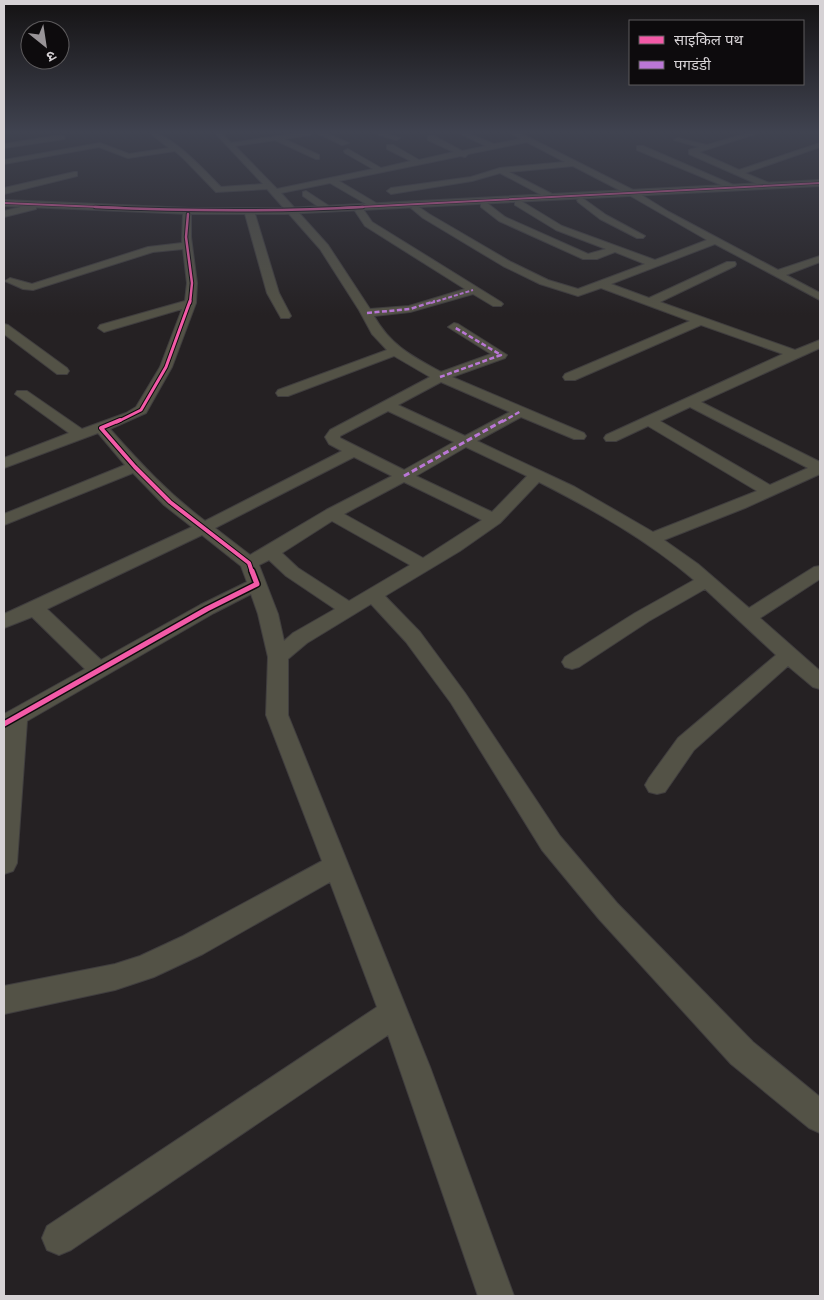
<svg xmlns="http://www.w3.org/2000/svg" width="824" height="1300" font-family="'Fira Sans','Noto Sans Devanagari',sans-serif">
  <rect width="100%" height="100%" fill="#252123"/>
  <g fill="none" stroke-linecap="round" stroke-linejoin="round">
    <defs>
      <g id="minor">
        <path d="M150,133C169,131 207,173 221,187L263,184L215,133H222L231,143L298,133H313L310,135L284,139L319,155V159H316L275,140L235,146L277,189L373,169L345,153L344,151L348,149L381,168L411,161L387,149V145H393L419,160L454,152L428,140V136H434L462,151L486,146L459,133H467L494,144L521,139L511,133H520L635,191L669,212L778,270L820,256V262L786,275L820,293V300L715,244L611,284L649,298L727,262H735L736,264L735,266L660,302L795,350L820,340V348L701,402L820,462V474L745,508L664,540L698,564L749,608L814,567L820,566V579L760,618L820,671V689L813,687L788,666L694,750L665,792L657,794L649,792L645,785L649,778L678,738L776,655L705,589L649,621L579,667L572,669L565,667L562,662L565,657L635,613L694,580C647,540 594,510 539,482L500,523L460,551L385,596L420,632L465,693L560,836L617,903L753,1042L820,1097V1133L809,1128L731,1064L599,919L542,850L451,703L406,642L371,604L307,643L288,659V715L430,1067L514,1296H478L388,1035L71,1250L59,1255L47,1250L42,1238L47,1226L377,1007L330,882L203,954L154,977L115,990L4,1014V986L115,964L140,956L183,936L322,861L266,715L268,657L258,614L251,594L214,613L27,721L17,863L13,871L4,874V714L85,669L32,617L4,628V614L192,527L164,505L133,473L4,525V514L125,465L98,433L4,468V458L69,433L15,394L17,391H27L82,429L126,413L136,407L160,367L182,309L104,332L98,328L100,325L185,301L187,283L183,249L153,252L33,290L23,289L5,281L10,278L32,284L148,247L182,243L183,214L185,212H191V237L197,283L196,303L172,367L146,413L110,429C140,463 169,494 205,521L342,451L329,444L325,437L330,430L430,377L394,356L288,396H278L276,393L278,390L387,350L372,334L359,310L320,249L267,189L216,192L184,159L175,151L128,158L99,147L4,164V160L100,143L129,154L169,148ZM527,142L565,162L500,168L471,177L391,188L387,191L391,194L472,181L500,173L551,200L555,197L554,195L509,172L573,166L629,195L707,240L655,260L562,226L521,201H515V205L556,230L606,249L588,254L505,217L487,203H481V207L499,221L583,259H597L615,252L645,264L578,289L548,280L511,262L429,214L416,205L411,208L423,218L503,266L540,284L578,296L601,288L690,321L565,374L563,377L565,380H575L701,325L783,354L606,435L604,438L606,441H616L648,426L757,491L653,532L575,487L477,441L521,417L574,439H584L586,436L584,433L452,377L505,358L507,355L458,324L454,323L448,327L491,354L441,372C412,356 391,346 374,316L410,312L473,294L493,306H501L503,304L501,302L372,222L363,209L360,208L355,211L365,226L465,289L409,306L370,309L328,245L281,193L330,183L373,208L376,207V203L339,181L461,156L465,157L468,154ZM441,382L510,412L465,436L398,405ZM690,407L808,468L770,485L660,421ZM388,411L454,442L404,470L340,438V436ZM466,447L527,476L492,512L416,476ZM354,457L392,476L326,510L250,555L215,528ZM404,482L482,520L423,558L344,514ZM332,521L410,565L349,601L298,568L282,553ZM202,535L241,566L247,582L200,605L101,660L47,609ZM269,560L286,576L335,609L293,633L284,641L278,614L259,565Z"/>
        <path d="M317,133H326L349,143L342,145Z"/>
        <path d="M374,133H385L400,138L396,140Z"/>
        <path d="M748,133H758L699,152L739,170L820,143V147L745,173L769,183L770,185L766,188L689,154V150L699,147L674,140L678,138L707,145Z"/>
        <path d="M61,135L65,137L64,139L4,148V144Z"/>
        <path d="M637,146H643L738,187L731,189L637,150Z"/>
        <path d="M74,172H77V176L4,194V188Z"/>
        <path d="M306,191L329,206V210H323L303,196V192Z"/>
        <path d="M581,197L606,215L645,236L643,238H637L600,219L578,202L577,200Z"/>
        <path d="M33,204L36,205V209L4,217V211Z"/>
        <path d="M250,211L255,214L279,293L291,316L289,318H281L267,293L245,214Z"/>
        <path d="M4,324L8,325L67,368L69,371L67,374H57L4,334Z"/>
      </g>
      <path id="tertiary" d="M820,180V186L285,214H190L4,206V200L190,208H285Z"/>
    </defs>
    <!-- minor casing -->
    <use href="#minor" stroke="#403e3f" stroke-width="2"/>
    <!-- tertiary casing -->
    <use href="#tertiary" stroke="#403e3f" stroke-width="2"/>
    <!-- minor -->
    <use href="#minor" fill="#535246" fill-rule="evenodd"/>
    <!-- tertiary -->
    <use href="#tertiary" fill="#535246" fill-rule="evenodd"/>
    <!-- quiet-far2 -->
    <path stroke="#ba77d6" stroke-width="2" stroke-dasharray="4 2" stroke-linecap="butt" d="M431,303L473,290"/>
    <!-- quiet-far1 -->
    <g stroke="#ba77d6" stroke-width="2.5" stroke-dasharray="5 2.5" stroke-linecap="butt">
      <path d="M367,313L410,309L435,301"/>
      <path d="M440,377L501,355L454,327"/>
      <path d="M502,422L521,411"/>
    </g>
    <!-- quiet -->
    <path stroke="#ba77d6" stroke-width="3" stroke-dasharray="6 3" stroke-linecap="butt" d="M404,476L504,420"/>
    <defs>
      <g id="cycleway-far4">
        <path d="M4,203L124,208"/>
        <path d="M340,208L820,183"/>
      </g>
      <g id="cycleway-far3">
        <path d="M95,207C185,211 273,212 363,207"/>
        <path d="M188,214L186,237L192,283L190,303"/>
      </g>
      <path id="cycleway-far2" d="M117,422L141,410L166,367L190,301"/>
      <path id="cycleway-far1" d="M120,420L101,428L135,467L170,502L249,563L252,572"/>
      <path id="cycleway" d="M4,724L207,609L257,584L252,571"/>
    </defs>
    <!-- cycleway-far4 casing -->
    <use href="#cycleway-far4" stroke="#0d0b0d" stroke-width="3"/>
    <!-- cycleway-far3 casing -->
    <use href="#cycleway-far3" stroke="#0d0b0d" stroke-width="4.5"/>
    <!-- cycleway-far2 casing -->
    <use href="#cycleway-far2" stroke="#0d0b0d" stroke-width="5"/>
    <!-- cycleway-far1 casing -->
    <use href="#cycleway-far1" stroke="#0d0b0d" stroke-width="6"/>
    <!-- cycleway casing -->
    <use href="#cycleway" stroke="#0d0b0d" stroke-width="8"/>
    <!-- cycleway-far4 -->
    <use href="#cycleway-far4" stroke="#f35aa7" stroke-width="2"/>
    <!-- cycleway-far3 -->
    <use href="#cycleway-far3" stroke="#f35aa7" stroke-width="2.5"/>
    <!-- cycleway-far2 -->
    <use href="#cycleway-far2" stroke="#f35aa7" stroke-width="3"/>
    <!-- cycleway-far1 -->
    <use href="#cycleway-far1" stroke="#f35aa7" stroke-width="4"/>
    <!-- cycleway -->
    <use href="#cycleway" stroke="#f35aa7" stroke-width="5"/>
  </g>
  <!-- sky -->
  <linearGradient id="sky" x2="0" y2="1"><stop stop-color="#141213"/><stop offset="0.42" stop-color="#404350"/><stop offset="1" stop-color="#404350" stop-opacity="0"/></linearGradient>
  <rect width="824" height="315" fill="url(#sky)"/>
  <!-- border -->
  <rect width="824" height="1300" fill="none" stroke="#d6d2d5" stroke-width="10"/>
  <!-- legend -->
  <rect x="629" y="20" width="175" height="65" fill="#0d0b0d" stroke="#5d5b5d"/>
  <rect x="639" y="36" width="25" height="8" fill="#f35aa7" stroke="#5d5b5d"/>
  <text x="674" y="45" font-size="15" fill="#d6d2d5">साइकिल पथ</text>
  <rect x="639" y="61" width="25" height="8" fill="#ba77d6" stroke="#5d5b5d"/>
  <text x="674" y="70" font-size="15" fill="#d6d2d5">पगडंडी</text>
  <!-- north arrow -->
  <g transform="translate(45 45) rotate(150)"><circle r="24" fill="#0d0b0d" stroke="#5d5b5d"/>
  <path d="M0-4L9 19L0 12L-9 19Z" fill="#989497"/>
  <text y="-8" font-size="14" font-weight="bold" text-anchor="middle" fill="#d6d2d5">उ</text>
  </g>
</svg>
